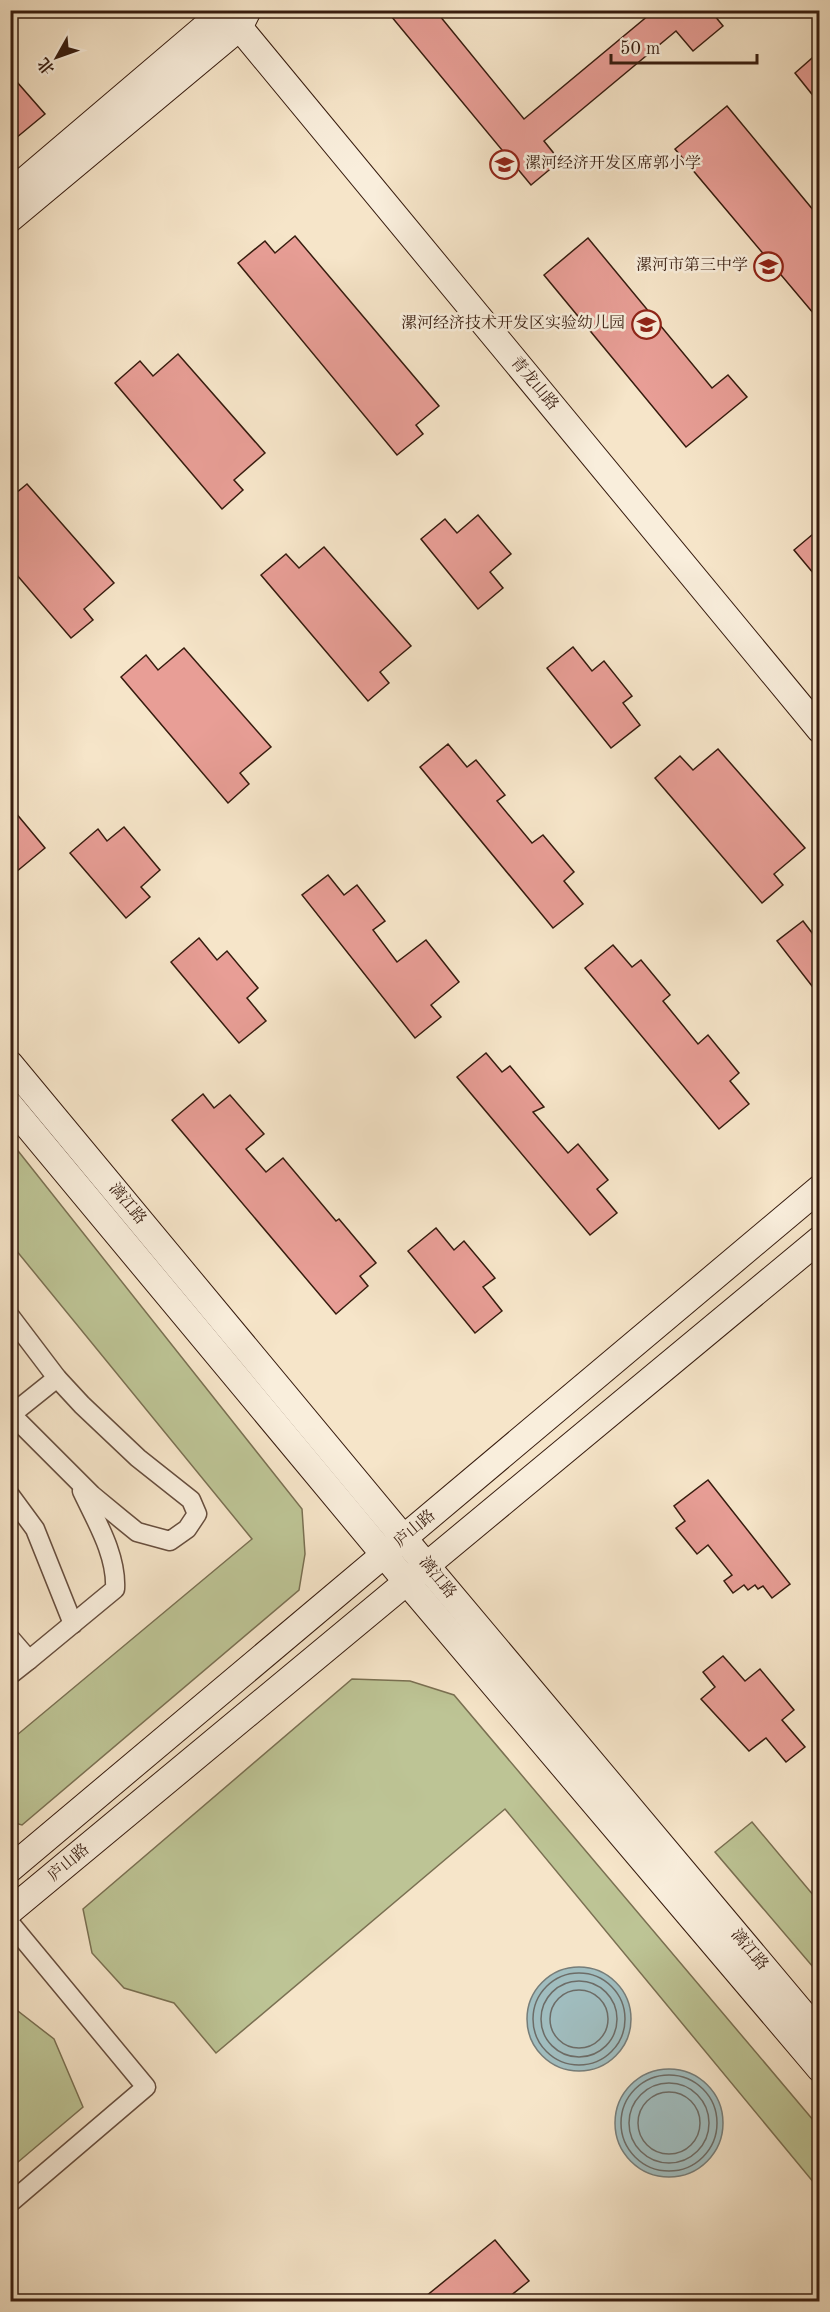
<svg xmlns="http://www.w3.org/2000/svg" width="830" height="2312" font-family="'Old Standard TT','Noto Serif SC',serif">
  <rect width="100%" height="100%" fill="#f6e5c9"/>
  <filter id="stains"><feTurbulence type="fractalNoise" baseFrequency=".00333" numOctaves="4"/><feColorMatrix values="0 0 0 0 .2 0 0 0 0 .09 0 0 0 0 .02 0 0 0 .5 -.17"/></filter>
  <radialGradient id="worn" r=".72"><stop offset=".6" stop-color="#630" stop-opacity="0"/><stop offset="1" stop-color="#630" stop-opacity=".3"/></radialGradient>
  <!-- green -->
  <g fill="#bdc495" stroke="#7a7052" stroke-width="1.5">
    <path d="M11,1142L302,1509L305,1554L299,1590L22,1825L11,1822V1740L252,1539L11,1244Z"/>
    <path d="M352,1679L410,1681L454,1695L819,2127V2189L505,1809L216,2053L174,2003L124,1988L92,1953L83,1909Z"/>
    <path d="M752,1822L819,1902V1974L715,1852Z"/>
    <path d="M11,2008H14L54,2039L83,2107L11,2168Z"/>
  </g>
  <!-- water -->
  <g fill="#a0bdbf" stroke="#767d79" stroke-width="1.5">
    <circle cx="579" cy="2019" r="52"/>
    <circle cx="669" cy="2123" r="54"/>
  </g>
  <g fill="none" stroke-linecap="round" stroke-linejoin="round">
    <!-- shore -->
    <g stroke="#6c6c67" stroke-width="1.5">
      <circle cx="579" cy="2019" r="46"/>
      <circle cx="579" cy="2019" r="38"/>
      <circle cx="579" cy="2019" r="29"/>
      <circle cx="669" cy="2123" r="48"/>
      <circle cx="669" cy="2123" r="40"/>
      <circle cx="669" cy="2123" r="31"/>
    </g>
  </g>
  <!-- building -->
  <g fill="#e89e96" stroke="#371c0f" stroke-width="1.5">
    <path d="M386,10H435L524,119L655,10H710L723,26L693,51L676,31L544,141L560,161L531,185Z"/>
    <path d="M819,52V103L795,73Z"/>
    <path d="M10,74L45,114L10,143Z"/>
    <path d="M727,106L819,217V320L675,149Z"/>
    <path d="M295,236L439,406L416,425L423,434L397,455L238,263L265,241L275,253Z"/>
    <path d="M588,238L712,388L728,375L747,397L686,447L544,275Z"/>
    <path d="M178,354L265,453L234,480L243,490L222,509L115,383L140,361L153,376Z"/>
    <path d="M27,484L114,583L84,609L93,620L71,638L10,567V498Z"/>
    <path d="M478,515L511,554L490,572L503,588L478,609L421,539L445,519L457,533Z"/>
    <path d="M819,529V580L794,550Z"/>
    <path d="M324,547L411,646L380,672L389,683L368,701L261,575L286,554L299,568Z"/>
    <path d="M573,647L592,671L604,661L632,696L623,703L640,725L611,748L547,668Z"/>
    <path d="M184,648L271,747L240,773L249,784L228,803L121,677L146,655L158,670Z"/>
    <path d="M448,744L467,767L476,760L505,795L497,801L532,843L543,835L574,872L564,881L583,904L553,928L420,767Z"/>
    <path d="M718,749L805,848L774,874L783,885L762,903L655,778L680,756L693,770Z"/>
    <path d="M10,806L45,848L10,877Z"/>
    <path d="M124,827L160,870L141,887L150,897L126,918L70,853L98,829L107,841Z"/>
    <path d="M328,875L344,895L357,885L385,921L373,930L397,962L426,940L459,982L431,1005L441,1017L415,1038L302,895Z"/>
    <path d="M803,921L819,942V995L777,941Z"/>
    <path d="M199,938L217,960L227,951L258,988L247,998L266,1021L239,1043L171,962Z"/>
    <path d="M613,945L632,967L641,960L670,995L663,1001L698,1044L708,1035L739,1073L730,1081L749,1104L719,1129L585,968Z"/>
    <path d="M486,1053L502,1072L510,1066L544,1107L533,1112L568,1153L578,1144L608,1180L597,1189L617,1213L590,1235L457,1077Z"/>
    <path d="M203,1094L214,1108L230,1095L264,1134L246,1149L266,1172L283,1158L336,1221L339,1219L376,1263L360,1276L368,1286L336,1314L172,1120Z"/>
    <path d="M436,1228L454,1250L464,1241L495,1278L483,1287L502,1311L475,1333L408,1251Z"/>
    <path d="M708,1480L790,1584L772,1598L763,1586L758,1589L755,1585L748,1590L744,1585L733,1593L724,1581L732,1575L708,1545L697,1554L676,1528L685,1521L674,1506Z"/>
    <path d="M723,1656L745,1681L760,1669L794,1710L782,1720L805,1747L786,1762L766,1738L749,1751L701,1699L715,1687L703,1672Z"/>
    <path d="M495,2240L529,2281L504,2301H420Z"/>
  </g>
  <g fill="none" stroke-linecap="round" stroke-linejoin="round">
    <defs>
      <g id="street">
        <path d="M10,1316L57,1378L82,1405L138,1458L191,1500L197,1514L187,1529L170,1541L137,1532L121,1519L92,1495L10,1413"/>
        <path d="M12,1414L57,1378"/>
        <path d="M10,1495L35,1529L73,1624"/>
        <path d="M10,1638L29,1660L10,1675"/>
        <path d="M29,1660L115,1589C117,1555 96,1521 82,1491"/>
        <path d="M10,1923L146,2087L10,2203"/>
      </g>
      <g id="secondary">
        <path d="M225,10L820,730"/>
        <path d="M10,193L225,10"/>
        <path d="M10,219L239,28L248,10"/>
        <path d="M10,1064L426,1565L820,2034"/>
        <path d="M10,1105L406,1581L820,2069"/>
        <path d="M10,1869L820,1188"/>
        <path d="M10,1911L820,1239"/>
      </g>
    </defs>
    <!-- street casing -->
    <use href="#street" stroke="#674e3e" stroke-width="21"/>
    <!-- secondary casing -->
    <use href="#secondary" stroke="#371c0f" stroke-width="28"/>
    <!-- street -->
    <use href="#street" stroke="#f9eedc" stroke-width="18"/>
    <!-- secondary -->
    <use href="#secondary" stroke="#f9eedc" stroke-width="26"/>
  </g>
  <!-- icons -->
  <defs>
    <symbol id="school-ring" viewBox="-11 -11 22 22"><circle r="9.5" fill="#f9eedc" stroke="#8f2418" stroke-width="1.5"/><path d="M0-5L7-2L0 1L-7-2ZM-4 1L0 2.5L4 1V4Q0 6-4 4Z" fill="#8f2418"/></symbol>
  </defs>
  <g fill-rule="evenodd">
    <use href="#school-ring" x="488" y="148" width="33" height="33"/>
    <use href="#school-ring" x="752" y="250" width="33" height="33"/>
    <use href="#school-ring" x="630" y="308" width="33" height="33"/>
  </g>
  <g text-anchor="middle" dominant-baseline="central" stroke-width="5" stroke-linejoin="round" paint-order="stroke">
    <!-- poi labels -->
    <g font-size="16" fill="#371c0f" stroke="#f9eedc" text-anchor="end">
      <text x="525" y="164" text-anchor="start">漯河经济开发区席郭小学</text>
      <text x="748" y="266">漯河市第三中学</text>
      <text x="625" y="324">漯河经济技术开发区实验幼儿园</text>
    </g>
    <!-- street labels -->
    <g font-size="16" fill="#371c0f" stroke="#f9eedc">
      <text transform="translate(534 384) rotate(50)">青龙山路</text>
      <text transform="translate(127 1204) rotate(50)">漓江路</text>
      <text transform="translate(415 1529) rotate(-40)">庐山路</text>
      <text transform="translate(437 1578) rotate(51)">漓江路</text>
      <text transform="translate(69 1863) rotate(-40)">庐山路</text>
      <text transform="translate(749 1950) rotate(50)">漓江路</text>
    </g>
  </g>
  <!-- margin -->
  <rect width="830" height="2312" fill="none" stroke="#f6e5c9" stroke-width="36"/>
  <rect x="12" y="12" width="806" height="2288" fill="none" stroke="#371c0f" stroke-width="3"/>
  <rect x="18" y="18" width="794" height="2276" fill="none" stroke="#371c0f" stroke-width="1.5"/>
  <!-- north arrow -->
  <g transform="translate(57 57) rotate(230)" stroke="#f9eedc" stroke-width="4.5" paint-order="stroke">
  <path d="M0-4.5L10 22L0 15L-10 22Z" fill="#371c0f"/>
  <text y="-9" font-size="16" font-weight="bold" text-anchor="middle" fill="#371c0f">北</text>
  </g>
  <!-- scale -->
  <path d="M611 54v9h146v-9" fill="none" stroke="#371c0f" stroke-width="3"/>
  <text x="620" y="54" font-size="18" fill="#371c0f" stroke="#f9eedc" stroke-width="4.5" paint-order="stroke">50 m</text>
  <rect width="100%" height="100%" filter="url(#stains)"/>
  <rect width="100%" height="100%" fill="url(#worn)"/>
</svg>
